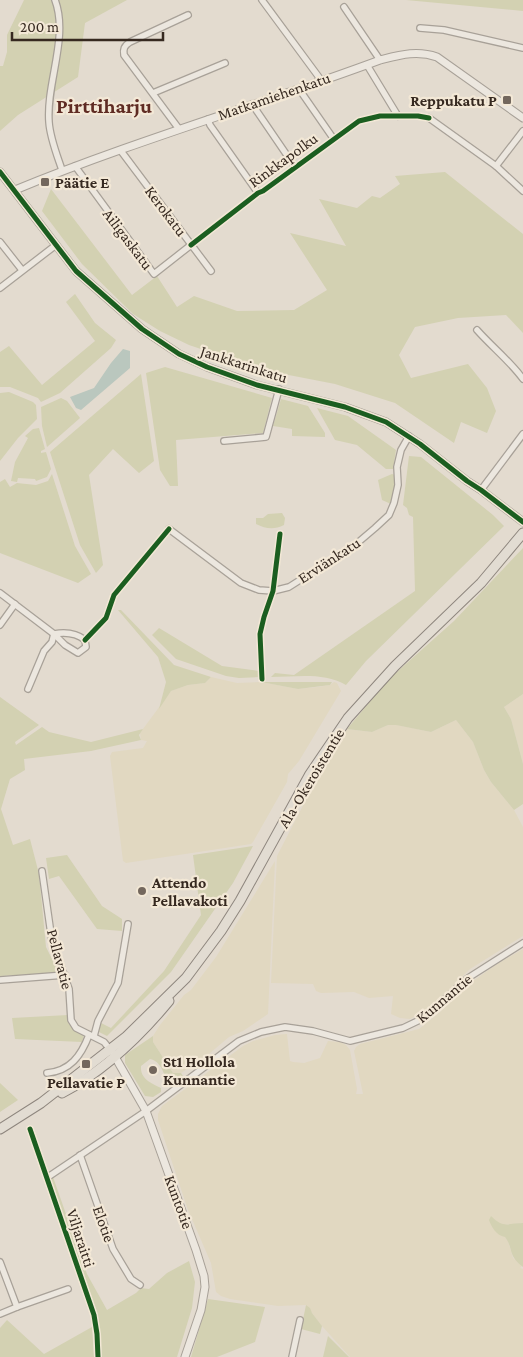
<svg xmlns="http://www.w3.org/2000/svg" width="523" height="1357" font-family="'Crimson Pro',serif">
  <rect width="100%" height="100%" fill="#e3dbcf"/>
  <!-- farmland -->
  <g fill="#e1d8c1">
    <path d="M211,677L237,683L261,682L298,689L318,687L330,685L334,682L337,683L341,691L299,761L288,774L287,782L253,842L251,844L126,863L123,861L110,756L112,752L143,748L147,741L141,740L140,733L171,691L188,685L205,683Z"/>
    <path d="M523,694V764L511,719L504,707Z"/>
    <path d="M456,720L473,742L484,770L491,782L514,810L523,827V936L470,969L430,1009L410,1019L400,1018L391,1014L393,996L369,998L354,992L321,993L316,991L313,984L271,983L277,856L311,790L347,729L372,732L388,725H397L431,732Z"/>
    <path d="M275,861L268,1014L243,1031L229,1037L203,1059L181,1073H173L153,1042V1036L160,1025L184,995L191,990L216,957Z"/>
    <path d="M523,949V1223L503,1225L498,1223L491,1217L508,1241L513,1258L522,1266L520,1268L523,1269V1357H350L322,1326L306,1305L278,1306L230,1299L221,1296L216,1292L211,1263L188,1210L158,1120V1114L162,1106L243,1046L253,1041L275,1035L287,1034L290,1061L293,1062L304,1063L320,1058L328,1041L340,1042L346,1045L350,1050L357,1089L356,1094H363L354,1051L356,1047L360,1044L419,1029L440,1012L463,988L497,964Z"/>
  </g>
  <!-- green -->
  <g fill="#d3d1b2">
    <path d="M24,0H127L85,23L78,77L18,115L0,131V66H3L7,52V35Z"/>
    <path d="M334,0H523V11L406,0Z"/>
    <path d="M445,172L523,234V333L506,315L458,318L415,327L399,355L411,378L468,364L487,388L496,411L487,433L461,422L454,443L395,403L335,384L263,370L189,345L160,331L133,314L82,264L42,211L51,189L132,295L157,276L177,307L194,296L237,311L294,310L327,290L290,233L346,246L319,199L357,208L372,196L380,198L400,184L395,176Z"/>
    <path d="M75,294L95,323L116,340L111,348L60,393L41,402L38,398L10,387H0V352L9,346L42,385L95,341L66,302Z"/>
    <path d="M165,367L272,398L263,433L176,440L178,486H170L160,470L146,373Z"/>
    <path d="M141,374L154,461L139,473L113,449L89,475L103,565L96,573L80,545L50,452Z"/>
    <path d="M9,392L33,402L36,405L37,419L18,438L0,461V393Z"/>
    <path d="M61,398L67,401L80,418L47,447L42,426L41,407Z"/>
    <path d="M281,399L308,406L325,433V437L292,436V429L273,426Z"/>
    <path d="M317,408L348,416L396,450L393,469H386L357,445L335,440Z"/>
    <path d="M39,428L45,449L41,451V453L46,452L51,469L47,477L36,481L35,479L18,478L17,482L11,481L15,462L28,438L25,436L33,429Z"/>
    <path d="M409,456L421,457L493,515L504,526L366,661L346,685C324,672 296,677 271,677L275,673L294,675L415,591L413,517L409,515L407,508L403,505Z"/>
    <path d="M52,474L75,546L91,574L78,583L0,553V482L5,479L10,487L17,483L36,485L48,481Z"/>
    <path d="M392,474L395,475L396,485L391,504L382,500L378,480Z"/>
    <path d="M282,513L285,518L284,525C274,530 266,529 256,524V518H263L268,514Z"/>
    <path d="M523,548V694L504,707L511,719L523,764V804L514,810L491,782L484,770L473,742L456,720L431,732L396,725H388L372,732L347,729L389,679L454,621Z"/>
    <path d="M118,610H121L174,665L211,677L205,683L188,685L171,691L159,709L166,682L158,657Z"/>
    <path d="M159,628L222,666L259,671V677L239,678L226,676L176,659L152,635Z"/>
    <path d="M261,682H332L330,685L298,689Z"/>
    <path d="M0,697L39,725L15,742L16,745L42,727L49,732L91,742L143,729L139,735L141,740L91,751L24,759L25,770L10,779L1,809L13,845L30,839L39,874L46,947L59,973L0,976Z"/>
    <path d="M253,846L233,883L171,972L107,1036L99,1032L101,1023L111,1028L164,971L201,915L193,855Z"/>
    <path d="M67,855L102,906L122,919V931L97,929L59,876L49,879L46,858Z"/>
    <path d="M68,1015L69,1024L84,1035L82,1042L15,1039L12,1018Z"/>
    <path d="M153,1036V1042L173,1073H181L183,1076L172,1084H168C164,1074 161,1061 150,1059L141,1066C140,1079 151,1083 161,1088V1092L153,1097L145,1096L125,1063V1055Z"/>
    <path d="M0,1083L18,1100L0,1112Z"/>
    <path d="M53,1177L87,1274L107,1310L136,1293L141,1288L149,1289L167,1273L189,1261L195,1282L192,1308L177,1357H100V1331L97,1314L50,1179Z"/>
    <path d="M491,1216C504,1229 507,1223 523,1223V1267C507,1255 514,1249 505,1237C496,1235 492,1228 489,1220Z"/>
    <path d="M208,1299L265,1307L255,1342L217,1357H191Z"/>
    <path d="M306,1305L310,1308L312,1313L322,1326L320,1334L301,1329Z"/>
    <path d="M7,1320L44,1354L92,1327L94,1357H0V1328Z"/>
    <path d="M328,1336L349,1357H323Z"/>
  </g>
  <!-- water -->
  <path fill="#bac7be" d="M123,349L130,351V368L81,410L76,408L70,397L94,388L111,363Z"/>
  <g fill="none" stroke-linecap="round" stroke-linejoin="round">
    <defs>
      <g id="minor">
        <path d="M55,0C69,37 46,83 49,122C50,138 57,155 62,170"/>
        <path d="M262,0L321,80"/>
        <path d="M344,7L380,60"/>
        <path d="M420,28L444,30L523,48"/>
        <path d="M367,65L398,116"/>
        <path d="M299,89L333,138"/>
        <path d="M153,93L225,63"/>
        <path d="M252,104L295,167"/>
        <path d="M429,118L496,166L523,191"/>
        <path d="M208,119L210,125L258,193"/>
        <path d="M179,129L124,55C123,49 124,46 130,42L188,15"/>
        <path d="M121,151L211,271"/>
        <path d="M75,166L154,274L191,245"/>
        <path d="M496,166L523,131"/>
        <path d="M0,242L22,270"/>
        <path d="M0,288L56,245"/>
        <path d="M477,330C492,347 510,361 523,379"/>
        <path d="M224,441L266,437L279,389"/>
        <path d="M481,490L523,434"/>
        <path d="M169,529L241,583L259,590L273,591L289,587L355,545L375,528L389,515L394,503L398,485L397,467L401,450L409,436"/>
        <path d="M0,593L54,634L65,645L78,653L86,647L85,640C76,633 65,632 54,634"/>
        <path d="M0,625L15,604"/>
        <path d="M28,689L44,651L52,642L54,634"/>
        <path d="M42,871L52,941L69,989L71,1020L76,1028L104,1042L112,1052"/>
        <path d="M0,980L65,975"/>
        <path d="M94,1036L98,1021L118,983L128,924"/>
        <path d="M47,1073C70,1071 81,1056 89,1035"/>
        <path d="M80,1155L113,1249L131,1279L140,1285"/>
        <path d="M48,1177L146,1111L239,1041L261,1032L285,1027L313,1031L350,1041L403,1028L424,1018L468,978L523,943"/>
        <path d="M0,1262L17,1307L68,1289"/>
        <path d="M0,1314L17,1307"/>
        <path d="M292,1357L300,1320"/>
      </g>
      <g id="tertiary">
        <path d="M0,172L76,271L142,329L179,354L207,367L257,385L345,407L386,422L420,444L467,481L481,490L523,522"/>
        <path d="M15,190C134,141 259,105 380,60C400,55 417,50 437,57L523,118"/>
        <path d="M114,1055L146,1111L196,1250L204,1276L205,1287L201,1310L185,1357"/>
      </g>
      <g id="primary">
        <path d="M62,1093C102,1072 140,1036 169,1001"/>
        <path d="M0,1129L41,1103L127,1036L186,978L221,931L240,901L310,774L348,718L395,666L481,583L523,533"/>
      </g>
    </defs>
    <!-- minor casing -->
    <use href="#minor" stroke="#a8a198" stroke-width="8"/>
    <!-- tertiary casing -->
    <use href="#tertiary" stroke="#a8a198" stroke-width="9"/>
    <!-- primary casing -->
    <use href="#primary" stroke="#8e867e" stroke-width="11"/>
    <!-- minor -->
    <use href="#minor" stroke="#ece7df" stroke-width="5.5"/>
    <!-- tertiary -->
    <use href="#tertiary" stroke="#ece7df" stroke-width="7"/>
    <!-- primary -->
    <use href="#primary" stroke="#e2dcd2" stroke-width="9"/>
    <defs>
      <g id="cycleway">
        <path d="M0,172L76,271L142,329L179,354L207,367L257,385L345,407L386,422L420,444L467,481L481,490L523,522"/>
        <path d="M191,245L258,193L263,191L359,121L380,116H418L429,118"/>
        <path d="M85,640L106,618L114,595L169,529"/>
        <path d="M262,679L260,634L264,617L273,591L280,534"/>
        <path d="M30,1129L94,1315L97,1334L98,1357"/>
      </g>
    </defs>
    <!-- cycleway casing -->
    <use href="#cycleway" stroke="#f3e8d6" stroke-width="8"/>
    <!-- cycleway -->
    <use href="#cycleway" stroke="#1b5e20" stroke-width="5"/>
  </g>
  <!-- markers -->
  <g fill="#73675d" stroke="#f3e8d6" stroke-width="2">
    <rect x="502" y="95" width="10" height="10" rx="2.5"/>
    <rect x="40" y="177" width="10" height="10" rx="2.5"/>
    <circle cx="142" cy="891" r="5"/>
    <rect x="81" y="1059" width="10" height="10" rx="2.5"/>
    <circle cx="153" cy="1070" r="5"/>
  </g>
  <g text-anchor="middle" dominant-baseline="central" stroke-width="4.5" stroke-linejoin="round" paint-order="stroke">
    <!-- street labels -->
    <g font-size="16" fill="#362920" stroke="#f3e8d6">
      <text transform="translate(274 96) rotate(-19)">Matkamiehenkatu</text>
      <text transform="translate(283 160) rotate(-36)">Rinkkapolku</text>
      <text transform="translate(166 211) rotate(53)">Kerokatu</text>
      <text transform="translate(128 239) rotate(53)">Ailigaskatu</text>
      <text transform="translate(244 364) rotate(18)">Jankkarinkatu</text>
      <text transform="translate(329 560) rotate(-33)">Erviänkatu</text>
      <text transform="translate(311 778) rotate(-59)">Ala-Okeroistentie</text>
      <text transform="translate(60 959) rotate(75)">Pellavatie</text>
      <text transform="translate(444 998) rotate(-40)">Kunnantie</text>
      <text transform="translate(179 1202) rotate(70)">Kuntotie</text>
      <text transform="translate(104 1224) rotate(70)">Elotie</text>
      <text transform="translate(81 1238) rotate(72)">Viljaraitti</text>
    </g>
    <!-- poi labels -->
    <g font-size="16" font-weight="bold" fill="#362920" stroke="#f3e8d6" text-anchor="start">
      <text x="497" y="100" text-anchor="end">Reppukatu P</text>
      <text x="55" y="182">Päätie E</text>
      <text x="152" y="882">Attendo<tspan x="152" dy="18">Pellavakoti</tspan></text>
      <text x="163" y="1061">St1 Hollola<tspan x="163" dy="18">Kunnantie</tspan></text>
      <text x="86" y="1082" text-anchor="middle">Pellavatie P</text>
    </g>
    <!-- district labels -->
    <g font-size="21" font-weight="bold" fill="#5f2b23" stroke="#f3e8d6">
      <text x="104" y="106">Pirttiharju</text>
    </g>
  </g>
  <!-- scale -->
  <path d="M12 32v8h151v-8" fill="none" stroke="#362920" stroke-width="2.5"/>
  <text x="20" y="32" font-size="15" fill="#362920" stroke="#f3e8d6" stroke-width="4" paint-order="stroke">200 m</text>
</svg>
